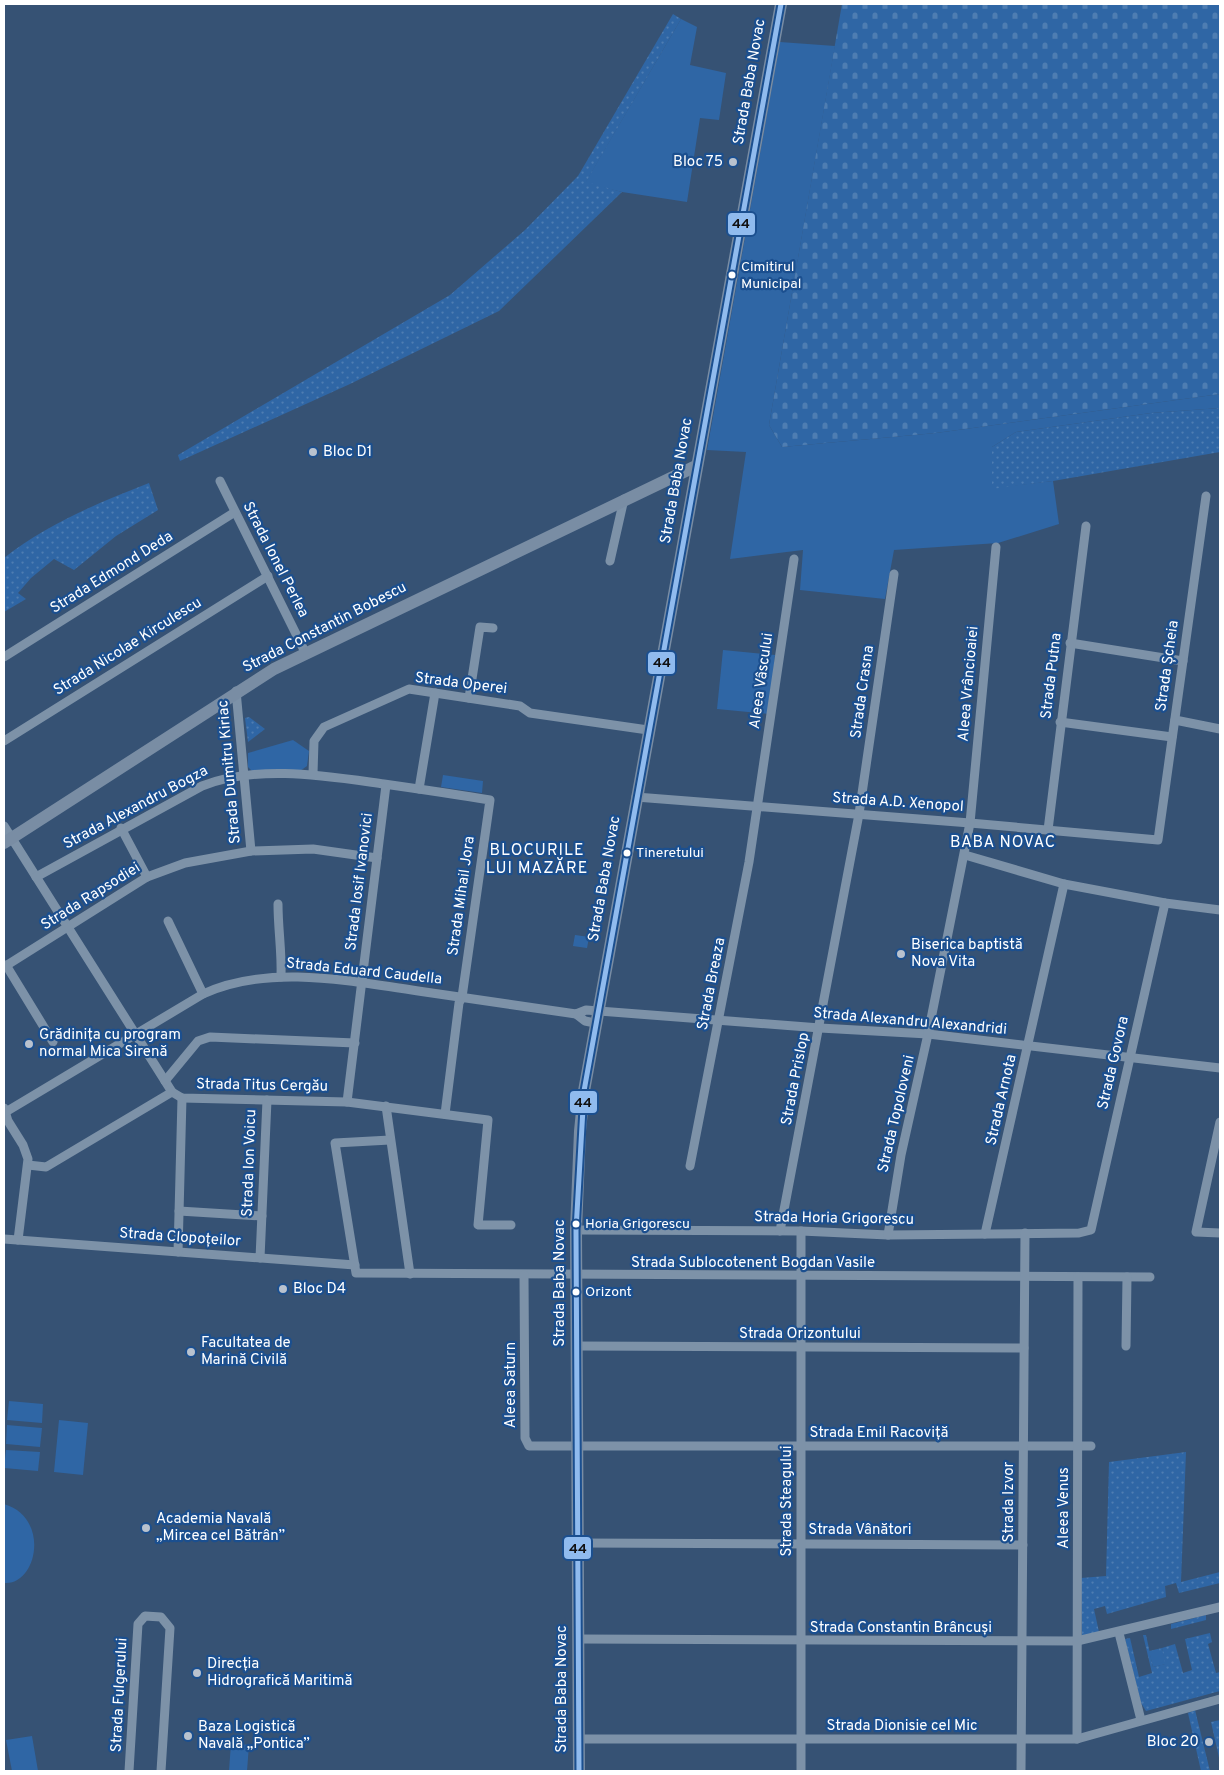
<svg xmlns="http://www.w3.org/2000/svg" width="1224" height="1775" font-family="Overpass,sans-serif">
  <defs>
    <pattern id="cemetery-stones" width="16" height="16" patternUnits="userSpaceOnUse" patternTransform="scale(1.25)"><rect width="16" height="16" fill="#2f66a5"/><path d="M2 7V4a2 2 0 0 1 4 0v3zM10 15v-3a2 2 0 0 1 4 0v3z" fill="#4e7db2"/></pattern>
    <pattern id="park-crowns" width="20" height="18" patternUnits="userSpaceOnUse" patternTransform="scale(1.25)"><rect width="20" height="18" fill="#2f66a5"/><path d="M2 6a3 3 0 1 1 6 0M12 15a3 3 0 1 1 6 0" fill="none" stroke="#4e7db2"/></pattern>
    <pattern id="garden-dots" width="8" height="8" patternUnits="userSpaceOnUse" patternTransform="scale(1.25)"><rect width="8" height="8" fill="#2f66a5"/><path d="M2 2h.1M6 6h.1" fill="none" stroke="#4e7db2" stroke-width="1.8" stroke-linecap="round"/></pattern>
  </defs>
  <rect width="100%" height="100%" fill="#365274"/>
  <!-- grass -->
  <g fill="#2f66a5">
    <path d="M681,19L697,27L690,65L726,73L719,120L700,118L687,202L622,192L585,183Z"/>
    <path d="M780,42L835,46L769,425L782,447L936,433L1220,394V408L1151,413L1016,432L992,447V488L1053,481L1059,524L998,543L894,550L885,599L800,590L803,550L730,559L746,452L707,450Z"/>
    <path d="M723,650L775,655L769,714L717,709Z"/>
    <path d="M293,740L309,751L307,766L300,771H252L248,767V753Z"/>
    <path d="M443,775L483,781L482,793L441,787Z"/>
    <path d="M9,1401L43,1404L42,1423L7,1420Z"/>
    <path d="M59,1420L88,1423L83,1475L54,1472Z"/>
    <path d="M7,1425L42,1428L40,1447L6,1444Z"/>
    <path d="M6,1450L40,1452L38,1471L4,1468Z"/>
    <path d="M4,1504C51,1518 37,1586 4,1583Z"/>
    <path d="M32,1736L38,1771H12L6,1740Z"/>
    <path d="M231,1743L249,1745L247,1771H229Z"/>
  </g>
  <!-- cemetery -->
  <path fill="url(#cemetery-stones)" d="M842,4H1220V394L936,433L782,447L769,425Z"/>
  <!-- park -->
  <g fill="url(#park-crowns)">
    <path d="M575,935L589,937L587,948L573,946Z"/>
    <path d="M1162,1648L1166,1664L1153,1667L1149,1651Z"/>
  </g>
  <!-- garden -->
  <g fill="url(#garden-dots)">
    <path d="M673,14L681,19L586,182L622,192L499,311L350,384L180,461L178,455L450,295L525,230L578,176Z"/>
    <path d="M1220,408V452L1053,481L992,489V447L1016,432L1151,413Z"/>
    <path d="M149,483L158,510L116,536L74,570L54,559L31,578L18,593L26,599L4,612V558C47,524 98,503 149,483Z"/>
    <path d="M249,717L265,729L248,742L245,718Z"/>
    <path d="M1186,1452L1181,1582L1220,1572V1583L1179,1593L1176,1583L1165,1586L1166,1597L1107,1614L1105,1606L1094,1609L1099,1632L1082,1637L1081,1578L1106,1576L1109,1462Z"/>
    <path d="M1206,1615V1620L1171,1629V1624Z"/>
    <path d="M1210,1633L1212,1642L1208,1644L1216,1673L1220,1672V1691L1146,1711L1141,1703L1125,1639L1130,1638L1139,1677L1152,1673L1143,1635H1146L1153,1667L1165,1664L1162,1648L1175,1644L1183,1673L1192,1670L1185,1639Z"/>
    <path d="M1195,1710L1210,1771H1201L1188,1713Z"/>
    <path d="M1220,1720V1762L1211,1722Z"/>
  </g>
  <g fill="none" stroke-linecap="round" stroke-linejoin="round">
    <!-- street -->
    <g stroke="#7d92a8" stroke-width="9">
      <path d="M220,481L305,652"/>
      <path d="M610,561L624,499"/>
      <path d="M1070,643L1183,661"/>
      <path d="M4,657L235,512"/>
      <path d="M236,691L251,851"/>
      <path d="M469,698L480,627L493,628"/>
      <path d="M1175,720L1220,729"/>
      <path d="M1060,722L1172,737"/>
      <path d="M4,741L268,576"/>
      <path d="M313,774L314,741L324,727L409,689L520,706L530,713L648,730"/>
      <path d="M419,789L435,693"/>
      <path d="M636,797L970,823L1158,840L1206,496"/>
      <path d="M4,826L172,1092"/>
      <path d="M121,828L147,877"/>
      <path d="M1048,830L1086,526"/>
      <path d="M965,855L1064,884L1165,903L1220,910"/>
      <path d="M36,877L202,786C257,764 326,776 384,784C419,789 454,794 490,800L462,997L459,1003L445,1114"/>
      <path d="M278,904C278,929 282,952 281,977"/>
      <path d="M168,921L203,994"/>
      <path d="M6,965L53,1042"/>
      <path d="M4,967L147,877L185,863L251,851L313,849L377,858"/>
      <path d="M576,1014L585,1021L595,1023"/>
      <path d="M165,1081L198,1041L210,1037L355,1043"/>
      <path d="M347,1102L386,785"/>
      <path d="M386,1106L410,1274"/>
      <path d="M4,1108L8,1121L23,1145L28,1159L18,1240"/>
      <path d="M4,1113L203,994C270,963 354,982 425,992C476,999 526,1007 576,1014L586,1010L820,1028L928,1034L1220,1068"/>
      <path d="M1220,1122L1196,1232L1220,1233"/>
      <path d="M390,1140L335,1143L356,1273L1150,1277"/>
      <path d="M28,1165L46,1167L172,1092L182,1098L347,1102L488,1120L478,1225H511"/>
      <path d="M690,1166L749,862L794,559"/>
      <path d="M179,1211L262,1216"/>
      <path d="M576,1230L801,1231L888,1235L1079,1233L1091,1230L1165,903"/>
      <path d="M780,1231L859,814L894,574"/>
      <path d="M985,1234L1064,884"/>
      <path d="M888,1235L901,1155L928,1034L970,823L996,547"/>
      <path d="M4,1239L355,1265"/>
      <path d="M178,1252L182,1098"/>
      <path d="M260,1258L267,1100"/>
      <path d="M524,1275L525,1438L529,1446H1091"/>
      <path d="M576,1346L1024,1348"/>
      <path d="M1126,1346L1127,1277"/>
      <path d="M578,1543L1023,1545"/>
      <path d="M1119,1633L1141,1720"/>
      <path d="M578,1639L1077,1641L1220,1607"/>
      <path d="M579,1739H1077L1220,1699"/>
      <path d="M1077,1739L1078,1277"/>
      <path d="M129,1771L138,1624L145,1616L161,1617L170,1628L161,1771"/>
      <path d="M801,1771V1231"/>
      <path d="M1021,1771L1025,1233"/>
    </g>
    <!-- secondary -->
    <g stroke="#798da4" stroke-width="12">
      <path d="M4,843L274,669L696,466"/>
      <path d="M579,1771L576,1230L580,1131L584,1091L781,4"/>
    </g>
    <defs>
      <path id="bus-1" d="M579,1771L576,1230L584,1091L781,4"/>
    </defs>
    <!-- bus-1 casing -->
    <use href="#bus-1" stroke="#1b4f8f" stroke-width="9"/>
    <!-- bus-1 -->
    <use href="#bus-1" stroke="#90bbee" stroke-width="5"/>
  </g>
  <!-- markers -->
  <g fill="#b9c2ce" stroke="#1b4f8f" stroke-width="2">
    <circle cx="733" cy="162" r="5"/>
    <circle cx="313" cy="452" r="5"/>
    <circle cx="901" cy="954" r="5"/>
    <circle cx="29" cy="1044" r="5"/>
    <circle cx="283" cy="1289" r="5"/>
    <circle cx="191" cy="1352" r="5"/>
    <circle cx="146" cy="1528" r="5"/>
    <circle cx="197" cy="1673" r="5"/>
    <circle cx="188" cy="1736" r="5"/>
    <circle cx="1209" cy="1742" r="5"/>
  </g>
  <g fill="#fff" stroke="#1b4f8f" stroke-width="2">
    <circle cx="732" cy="275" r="4.5"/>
    <circle cx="627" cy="853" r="4.5"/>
    <circle cx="576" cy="1224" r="4.5"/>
    <circle cx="576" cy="1292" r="4.5"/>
  </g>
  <g text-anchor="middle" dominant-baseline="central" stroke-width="4.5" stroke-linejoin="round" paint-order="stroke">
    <!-- bus labels -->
    <g font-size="14" fill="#fff" stroke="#1b4f8f" text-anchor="start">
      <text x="741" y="267">Cimitirul<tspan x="741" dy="17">Municipal</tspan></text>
      <text x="636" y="853">Tineretului</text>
      <text x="585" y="1224">Horia Grigorescu</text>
      <text x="585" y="1292">Orizont</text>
    </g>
    <!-- street labels -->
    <g font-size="15" fill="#fff" stroke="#1b4f8f">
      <text transform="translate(750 82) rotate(-80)">Strada Baba Novac</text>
      <text transform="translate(677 481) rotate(-80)">Strada Baba Novac</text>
      <text transform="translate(275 560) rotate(63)">Strada Ionel Perlea</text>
      <text transform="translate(112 573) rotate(-32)">Strada Edmond Deda</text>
      <text transform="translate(325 628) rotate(-27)">Strada Constantin Bobescu</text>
      <text transform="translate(128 647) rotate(-32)">Strada Nicolae Kirculescu</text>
      <text transform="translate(1168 666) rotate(-82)">Strada Șcheia</text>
      <text transform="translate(1052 676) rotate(-83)">Strada Putna</text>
      <text transform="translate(762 681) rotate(-82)">Aleea Vâscului</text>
      <text transform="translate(461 684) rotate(7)">Strada Operei</text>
      <text transform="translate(969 684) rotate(-85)">Aleea Vrâncioaiei</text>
      <text transform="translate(863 692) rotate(-82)">Strada Crasna</text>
      <text transform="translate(230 772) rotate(-95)">Strada Dumitru Kiriac</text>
      <text transform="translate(898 803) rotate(4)">Strada A.D. Xenopol</text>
      <text transform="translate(136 808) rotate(-28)">Strada Alexandru Bogza</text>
      <text transform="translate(605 879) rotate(-80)">Strada Baba Novac</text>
      <text transform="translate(360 882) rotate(-83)">Strada Iosif Ivanovici</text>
      <text transform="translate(462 896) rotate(-82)">Strada Mihail Jora</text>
      <text transform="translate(91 897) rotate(-32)">Strada Rapsodiei</text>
      <text transform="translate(364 972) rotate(6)">Strada Eduard Caudella</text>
      <text transform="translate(712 984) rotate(-79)">Strada Breaza</text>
      <text transform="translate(910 1022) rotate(5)">Strada Alexandru Alexandridi</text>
      <text transform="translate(1114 1063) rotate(-77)">Strada Govora</text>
      <text transform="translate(796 1079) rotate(-79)">Strada Prislop</text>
      <text transform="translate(262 1086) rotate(1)">Strada Titus Cergău</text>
      <text transform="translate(1002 1100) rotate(-77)">Strada Arnota</text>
      <text transform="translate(897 1114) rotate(-77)">Strada Topoloveni</text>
      <text transform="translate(250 1163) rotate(-88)">Strada Ion Voicu</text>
      <text transform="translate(834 1219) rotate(1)">Strada Horia Grigorescu</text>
      <text transform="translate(180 1238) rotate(4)">Strada Clopoțeilor</text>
      <text x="753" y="1263">Strada Sublocotenent Bogdan Vasile</text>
      <text transform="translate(560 1283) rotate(-90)">Strada Baba Novac</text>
      <text x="800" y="1334">Strada Orizontului</text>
      <text transform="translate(511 1385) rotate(-90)">Aleea Saturn</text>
      <text x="879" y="1433">Strada Emil Racoviță</text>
      <text transform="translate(787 1501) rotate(-90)">Strada Steagului</text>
      <text transform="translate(1009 1502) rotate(-90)">Strada Izvor</text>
      <text transform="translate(1064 1508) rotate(-90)">Aleea Venus</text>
      <text x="860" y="1530">Strada Vânători</text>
      <text x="901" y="1628">Strada Constantin Brâncuși</text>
      <text transform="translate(562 1689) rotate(-90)">Strada Baba Novac</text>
      <text transform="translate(120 1695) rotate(-87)">Strada Fulgerului</text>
      <text x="902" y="1726">Strada Dionisie cel Mic</text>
    </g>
    <!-- poi labels -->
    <g font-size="15" fill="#fff" stroke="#1b4f8f" text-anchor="start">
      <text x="723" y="162" text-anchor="end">Bloc 75</text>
      <text x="323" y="452">Bloc D1</text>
      <text x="911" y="945">Biserica baptistă<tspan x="911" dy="17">Nova Vita</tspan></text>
      <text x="39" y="1035">Grădinița cu program<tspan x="39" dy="17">normal Mica Sirenă</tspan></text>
      <text x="293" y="1289">Bloc D4</text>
      <text x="201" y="1343">Facultatea de<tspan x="201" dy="17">Marină Civilă</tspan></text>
      <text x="156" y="1519">Academia Navală<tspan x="156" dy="17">„Mircea cel Bătrân”</tspan></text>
      <text x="207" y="1664">Direcția<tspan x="207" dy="17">Hidrografică Maritimă</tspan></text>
      <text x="198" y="1727">Baza Logistică<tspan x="198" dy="17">Navală „Pontica”</tspan></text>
      <text x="1199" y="1742" text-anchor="end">Bloc 20</text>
    </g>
    <!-- neighbourhood labels -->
    <g font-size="16" letter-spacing="1" fill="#fff" stroke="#1b4f8f">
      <text x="1003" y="843">BABA NOVAC</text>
      <text x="537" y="851">BLOCURILE<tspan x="537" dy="18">LUI MAZĂRE</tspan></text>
    </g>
  </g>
  <g stroke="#1b4f8f" stroke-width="2">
    <rect x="727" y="212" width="29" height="24" rx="5" fill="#90bbee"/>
    <rect x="647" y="651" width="29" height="24" rx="5" fill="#90bbee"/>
    <rect x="569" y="1090" width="29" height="24" rx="5" fill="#90bbee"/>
    <rect x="563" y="1536" width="29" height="24" rx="5" fill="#90bbee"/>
  </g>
  <g font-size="14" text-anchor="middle" font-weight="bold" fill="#111">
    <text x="741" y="228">44</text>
    <text x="662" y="667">44</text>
    <text x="583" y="1107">44</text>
    <text x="578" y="1553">44</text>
  </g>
  <!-- border -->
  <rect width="1224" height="1775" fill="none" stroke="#ffffff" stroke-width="10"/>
</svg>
